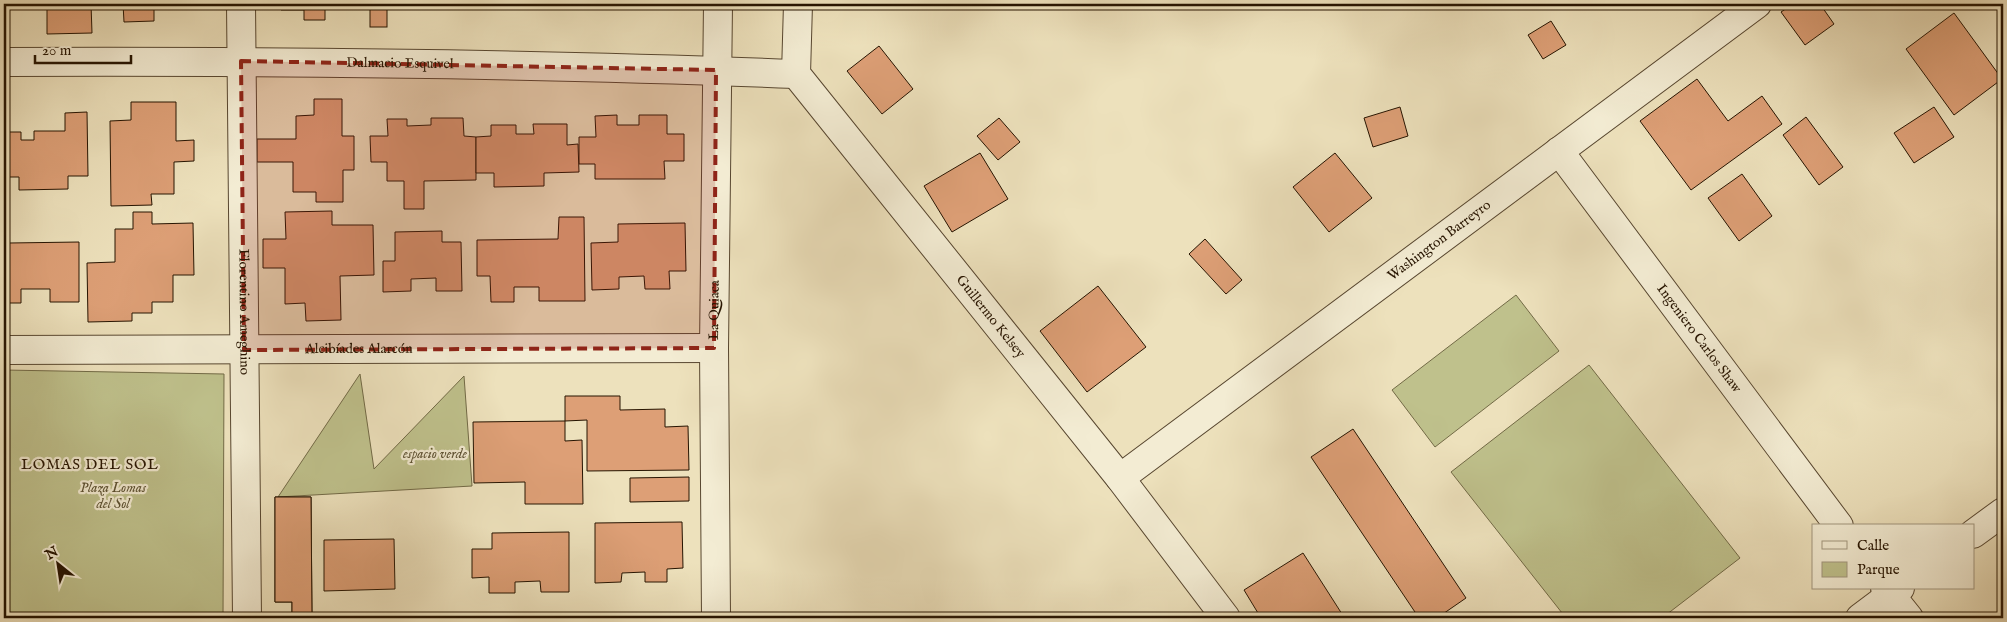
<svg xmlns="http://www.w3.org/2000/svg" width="2007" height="622" font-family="'IM FELL English',serif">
  <rect width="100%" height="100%" fill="#ede1bc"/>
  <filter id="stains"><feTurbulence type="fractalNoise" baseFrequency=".004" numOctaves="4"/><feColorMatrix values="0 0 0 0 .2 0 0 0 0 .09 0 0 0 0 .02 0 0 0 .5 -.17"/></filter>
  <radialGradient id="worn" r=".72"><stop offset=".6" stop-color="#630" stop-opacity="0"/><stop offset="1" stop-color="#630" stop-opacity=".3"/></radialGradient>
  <!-- green -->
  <g fill="#bfc18c" stroke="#726a46">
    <path d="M1516,295L1559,351L1435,447L1392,390Z"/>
    <path d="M1589,365L1740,558L1662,618H1566L1451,472Z"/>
    <path d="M4,370L224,374L223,618H4Z"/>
    <path d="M360,374L374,469L464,376L472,486L278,497Z"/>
  </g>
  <!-- building -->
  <g fill="#dd9f76" stroke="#261401">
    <path d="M14,4H91L92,33L47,34V7H14Z"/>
    <path d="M104,4H154V21L124,22L123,4Z"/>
    <path d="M281,4H339V9H325V20H304V10H281Z"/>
    <rect x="370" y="4" width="17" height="23"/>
    <rect x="486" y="4" width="26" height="4"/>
    <path d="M536,4H566V7L536,8Z"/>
    <path d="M1793,4H1820L1834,24L1805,45L1781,12Z"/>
    <path d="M1954,13L2002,79L1954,115L1906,49Z"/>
    <path d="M1551,21L1566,45L1543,59L1528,35Z"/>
    <path d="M879,46L913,89L882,114L847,71Z"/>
    <path d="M1697,79L1728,121L1762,96L1782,124L1691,190L1640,121Z"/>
    <path d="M314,99H342V136H354V170H343V202H316V192H293V162H257V139H296V116L314,115Z"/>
    <path d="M131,102H176V141L194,140V161L174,162V194H151L152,205L111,206L110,121L131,120Z"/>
    <path d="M1400,107L1408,136L1373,147L1364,118Z"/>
    <path d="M1934,107L1954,137L1914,163L1894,133Z"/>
    <path d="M87,112L88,176H68V189L19,190V177H4V132H21V140H34V131H65V113Z"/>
    <path d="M617,115V125H639V115H667V134H684V161H664L665,179H595V164H579V137H596L595,116Z"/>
    <path d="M1806,117L1843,167L1819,185L1783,135Z"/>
    <path d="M431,118H463L464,136L476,137V180L424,181V209H404V181H387V162H371L370,136H388L387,119H407V126L431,125Z"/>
    <path d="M999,118L1020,142L998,160L977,136Z"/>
    <path d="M533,124H567V145L578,144L579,172L544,173V186L494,187V173H476V137L491,136V125H516V134H534Z"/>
    <path d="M980,153L1008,199L952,232L924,186Z"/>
    <path d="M1335,153L1372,198L1329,232L1293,187Z"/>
    <path d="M1742,174L1772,216L1739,241L1708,198Z"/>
    <path d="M332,211V225H373L374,275L340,276L341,320L306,321L305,303L285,304V268H263V239H286L285,212Z"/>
    <path d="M133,212H152V224L193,223L194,275H173V302H152V313H132V321L88,322L87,263L115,262V229H133Z"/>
    <path d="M559,217H584L585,301H539V287H514V302H491L490,276H477V240L558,239Z"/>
    <path d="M685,223L686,271H669L670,289H645L644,276L619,277V289L592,290L591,243L618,242V224Z"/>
    <path d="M442,231V242H461L462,291H436V278L411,279V291L383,292V261H395V232Z"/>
    <path d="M1205,239L1242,280L1226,294L1189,254Z"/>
    <path d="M79,242V302H50V289H21V303H4V262L9,261V243Z"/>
    <path d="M1098,286L1146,347L1087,392L1040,331Z"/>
    <path d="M565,396H620V410L665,409V427L688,426L689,470L587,471V420L565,421Z"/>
    <path d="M565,421V441L582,440L583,504H525V482L474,483L473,422Z"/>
    <path d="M1353,429L1466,598L1437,618H1419L1311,457Z"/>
    <path d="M689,477V501L630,502V478Z"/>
    <path d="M275,497H311L312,618H292V602H275Z"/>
    <path d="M275,497H311L312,618H292V602H275Z"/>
    <path d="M682,522L683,568L667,569V582H645V572L622,573L621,582L595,583V523Z"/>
    <path d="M569,532V592H541L540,581L515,582V593H489V577L472,578V549H492V533Z"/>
    <path d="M394,539L395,589L324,591V540Z"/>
    <path d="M1303,553L1342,614L1336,618H1261L1244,590Z"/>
  </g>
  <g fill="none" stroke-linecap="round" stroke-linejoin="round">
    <defs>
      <g id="minor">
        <path id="s1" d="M241,4L247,618"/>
        <path id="s2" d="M798,4L796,74L1120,478L1226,618"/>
        <path id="s3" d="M4,62C268,61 532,63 796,74"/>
        <path id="s4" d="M1559,151L1839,526"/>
        <path id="s5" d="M4,350L714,348"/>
        <path id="s6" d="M1120,478L1757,4"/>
        <path d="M1973,534L2003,512"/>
        <path d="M1885,588L1909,618"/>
        <path id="s7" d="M716,618L714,348L718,4"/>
        <path d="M1860,618L1900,588"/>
      </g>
    </defs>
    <!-- minor casing -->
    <use href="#minor" stroke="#584730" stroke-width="30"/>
    <!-- minor -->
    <use href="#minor" stroke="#f3ecd3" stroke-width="28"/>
  </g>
  <!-- marked area -->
  <path fill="#8f2418" fill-opacity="0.2" stroke="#8f2418" stroke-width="4" stroke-dasharray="10 6" stroke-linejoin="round" d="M241,61L716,70L714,348L244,350Z"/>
  <g text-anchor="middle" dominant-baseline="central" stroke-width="4.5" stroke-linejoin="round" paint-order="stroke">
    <!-- street labels -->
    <g font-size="14" fill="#261401" stroke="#f3ecd3">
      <text stroke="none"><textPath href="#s3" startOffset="396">Dalmacio Esquivel</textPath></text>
      <text stroke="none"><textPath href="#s6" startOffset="398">Washington Barreyro</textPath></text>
      <text stroke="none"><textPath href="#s1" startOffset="308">Florentino Ameghino</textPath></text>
      <text stroke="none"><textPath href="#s7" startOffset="308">La Quiaca</textPath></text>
      <text stroke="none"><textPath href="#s2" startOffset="381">Guillermo Kelsey</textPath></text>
      <text stroke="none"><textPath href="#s4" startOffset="234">Ingeniero Carlos Shaw</textPath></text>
      <text stroke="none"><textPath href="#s5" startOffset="355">Alcibíades Alarcón</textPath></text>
    </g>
    <!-- park labels -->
    <g font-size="14" font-style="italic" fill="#5c5132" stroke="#f3ecd3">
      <text x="435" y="454">espacio verde</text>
      <text x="113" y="488">Plaza Lomas<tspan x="113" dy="16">del Sol</tspan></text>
    </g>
    <!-- neighbourhood labels -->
    <g font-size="15" letter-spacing="1" fill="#261401" stroke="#f3ecd3">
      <text x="90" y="464">LOMAS DEL SOL</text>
    </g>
  </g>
  <!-- margin -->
  <rect width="2007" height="622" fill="none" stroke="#ede1bc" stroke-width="20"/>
  <rect x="5" y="5" width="1997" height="612" fill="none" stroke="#261401" stroke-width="2.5"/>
  <rect x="10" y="10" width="1987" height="602" fill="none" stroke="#261401"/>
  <!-- legend -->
  <rect x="1812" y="524" width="162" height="65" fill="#f3ecd3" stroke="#a1967f"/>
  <rect x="1822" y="541" width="25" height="8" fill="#f3ecd3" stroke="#a1967f"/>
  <text x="1857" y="550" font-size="15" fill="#261401">Calle</text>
  <rect x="1822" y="562" width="25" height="15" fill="#bfc18c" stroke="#a1967f"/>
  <text x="1857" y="574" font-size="15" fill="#261401">Parque</text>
  <!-- north arrow -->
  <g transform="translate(58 564) rotate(330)" stroke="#f3ecd3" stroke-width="4" paint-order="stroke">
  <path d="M0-4L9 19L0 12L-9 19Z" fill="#261401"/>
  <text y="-8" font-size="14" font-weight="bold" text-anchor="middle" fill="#261401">N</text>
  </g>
  <!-- scale -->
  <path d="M35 55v8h96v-8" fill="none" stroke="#261401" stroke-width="2.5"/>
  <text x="42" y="55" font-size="15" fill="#261401" stroke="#f3ecd3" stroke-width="4" paint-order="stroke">20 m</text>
  <rect width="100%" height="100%" filter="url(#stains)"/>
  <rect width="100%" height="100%" fill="url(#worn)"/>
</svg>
